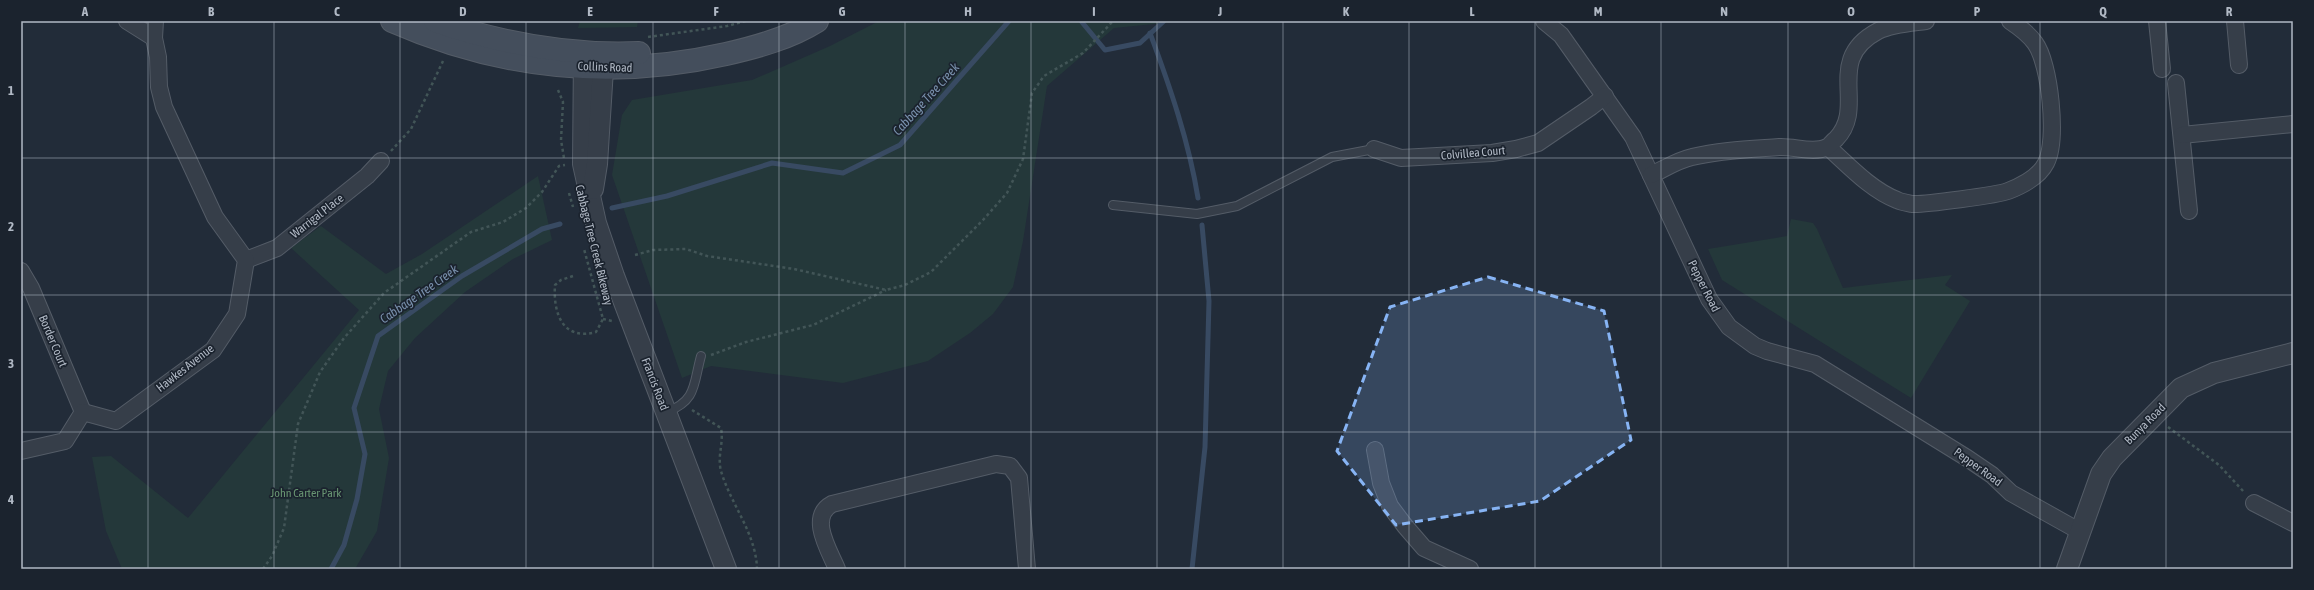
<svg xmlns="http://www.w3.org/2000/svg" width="2314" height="590" font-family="'Asap Condensed',sans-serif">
  <rect width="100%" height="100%" fill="#222c39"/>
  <!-- green -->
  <g fill="#24383a">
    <path d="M580,21H638L637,27L578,28Z"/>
    <path d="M879,21H1184L1114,28L1047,86L1023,241L1013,287L993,314L970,333L928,361L843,383L711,366L682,378L612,175L622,115L632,100L752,80L830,46Z"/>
    <path d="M538,176L552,240L513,259L465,292L415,338L388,371L379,409L389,458L377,531L355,569H122L106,531L92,457L111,456L188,518L359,310L291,248L321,226L386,274L422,254Z"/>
    <path d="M1791,219L1813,223L1817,229L1843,288L1952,275L1945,285L1970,301L1911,398L1722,280L1708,249L1787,236Z"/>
  </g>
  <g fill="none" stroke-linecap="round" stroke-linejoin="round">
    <!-- stream -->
    <g stroke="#384a62" stroke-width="5">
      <path d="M1081,21L1105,50L1140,43L1164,21"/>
      <path d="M1150,33C1170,87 1189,142 1198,198"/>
      <path d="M612,208L667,196L772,163L843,173L900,145L1009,21"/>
      <path d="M331,569L344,545L357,499L365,454L354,408L378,336L462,276L542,229L560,224"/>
      <path d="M1192,569L1205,447L1209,301L1202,225"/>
    </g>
    <defs>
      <g id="service">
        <path d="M1113,205L1197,214L1237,206L1332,157L1374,149"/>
        <path d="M667,412C697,400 693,385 701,356"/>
      </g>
      <g id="minor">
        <path d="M127,21L154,38"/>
        <path d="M1544,21L1561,35L1633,137L1709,299L1729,327L1755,346L1767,351L1815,364L1967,458L1992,475L2011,493L2079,531"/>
        <path d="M2157,21L2162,69"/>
        <path d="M2235,21L2239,65"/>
        <path d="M2176,83L2189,211"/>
        <path d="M2182,135L2293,124"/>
        <path d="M1828,147C1848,165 1871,190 1897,200C1901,202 1907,203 1912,204C1922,205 1998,195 2008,191C2021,186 2039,177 2046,163C2058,140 2050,63 2035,43C2028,33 2019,27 2010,21"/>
        <path d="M1374,149L1401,158L1492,153L1516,149L1538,143L1591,107L1605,96"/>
        <path d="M1651,175C1664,169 1678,160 1692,157C1720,150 1751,149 1779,147C1794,146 1814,154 1827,147C1830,146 1833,141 1836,139C1868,106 1823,60 1878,31C1892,24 1911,23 1926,21"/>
        <path d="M246,260L277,248L367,176L381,161"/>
        <path d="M21,271L31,288L83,412"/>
        <path d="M1375,450L1381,483L1390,506L1405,526L1424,548L1470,569"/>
        <path d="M21,451L65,441L83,412L116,421L213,350L237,314L246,260L215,217L164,107L159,87L158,57L154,38L155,21"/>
        <path d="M2254,503L2293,523"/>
        <path d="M837,569C829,550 808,517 832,504L996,464L1010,466L1019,478L1027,569"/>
      </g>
      <g id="tertiary">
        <path d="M584,52L583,164L596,223L614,276L726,569"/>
        <path d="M593,189L597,164L604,53"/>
        <path d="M2067,569L2101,474L2112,458L2181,388L2214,373L2293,353"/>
      </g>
      <g id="secondary">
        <path d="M392,21C499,68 612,80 726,54C757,47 790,38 817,21"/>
        <path d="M435,21C500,43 570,56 639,53"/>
      </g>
    </defs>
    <!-- service casing -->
    <use href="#service" stroke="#545c67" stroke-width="10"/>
    <!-- minor casing -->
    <use href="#minor" stroke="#545c67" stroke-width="18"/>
    <!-- tertiary casing -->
    <use href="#tertiary" stroke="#545c67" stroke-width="22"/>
    <!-- secondary casing -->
    <use href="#secondary" stroke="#545c67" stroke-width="24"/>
    <!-- path -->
    <g stroke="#425557" stroke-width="2.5" stroke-dasharray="3 3" stroke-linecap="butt">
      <path d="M648,37L727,26L746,21"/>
      <path d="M558,90L563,102L561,140L564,158"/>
      <path d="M391,151L411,129L443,61"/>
      <path d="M569,193L573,207"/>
      <path d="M635,255L653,250L686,249L707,256L794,269L886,290L905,285L931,272L983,220L1007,193L1023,159L1032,93L1044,76L1083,53L1113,21"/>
      <path d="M573,276L561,280L555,285C553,314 563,341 596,332L603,319L584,249"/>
      <path d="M603,319L612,321"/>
      <path d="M711,355L746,342L813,325L886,290"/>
      <path d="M692,410L721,428C724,443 717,456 721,471C731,505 756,533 757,569"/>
      <path d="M2168,427L2219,465L2244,492"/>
      <path d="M263,569L272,556L284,528L298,424L320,372L344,338L384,293L471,232L503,222L526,208L542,192L559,166L565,165"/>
    </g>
    <!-- service -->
    <use href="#service" stroke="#363e49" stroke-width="8"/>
    <!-- minor -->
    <use href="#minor" stroke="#363e49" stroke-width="16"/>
    <!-- tertiary -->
    <use href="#tertiary" stroke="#363e49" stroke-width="20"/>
    <!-- secondary -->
    <use href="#secondary" stroke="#444e5c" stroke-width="22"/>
  </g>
  <!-- shaded-wall -->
  <path fill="#313943" d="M641,21H651V22Z"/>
  <!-- marked area -->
  <path fill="#87b4f4" fill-opacity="0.2" stroke="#87b4f4" stroke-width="3" stroke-dasharray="8 5" stroke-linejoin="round" d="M1488,277L1604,311L1631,440L1540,501L1396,525L1337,451L1390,307Z"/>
  <!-- grid -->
  <path fill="none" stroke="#b1b9c5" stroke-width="1" stroke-opacity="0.55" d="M148,21V569M274,21V569M400,21V569M526,21V569M653,21V569M779,21V569M905,21V569M1031,21V569M1157,21V569M1283,21V569M1409,21V569M1535,21V569M1661,21V569M1788,21V569M1914,21V569M2040,21V569M2166,21V569M21,158H2293M21,295H2293M21,432H2293"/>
  <g text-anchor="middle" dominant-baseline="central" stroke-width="3.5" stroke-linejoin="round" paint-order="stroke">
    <!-- street labels -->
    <g font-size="12" fill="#b1b9c5" stroke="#1b232e">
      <text transform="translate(605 67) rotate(2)">Collins Road</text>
      <text transform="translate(1473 153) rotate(-5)">Colvillea Court</text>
      <text transform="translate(317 216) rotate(-38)">Warrigal Place</text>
      <text transform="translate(594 245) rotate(76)">Cabbage Tree Creek Bikeway</text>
      <text transform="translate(1704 286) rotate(63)">Pepper Road</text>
      <text transform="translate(53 341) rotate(67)">Border Court</text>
      <text transform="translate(185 368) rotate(-38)">Hawkes Avenue</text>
      <text transform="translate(655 384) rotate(69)">Francis Road</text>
      <text transform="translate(2145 424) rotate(-45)">Bunya Road</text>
      <text transform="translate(1978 467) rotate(36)">Pepper Road</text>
    </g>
    <!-- park labels -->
    <g font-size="12" fill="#689572" stroke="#1b232e">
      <text x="306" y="493">John Carter Park</text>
    </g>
    <!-- water labels -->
    <g font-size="13" font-style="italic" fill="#7990ac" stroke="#1b232e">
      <text transform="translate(926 99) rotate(-48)">Cabbage Tree Creek</text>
      <text transform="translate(419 294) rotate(-35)">Cabbage Tree Creek</text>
    </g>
  </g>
  <!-- border -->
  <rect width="2314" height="590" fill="none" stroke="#1b232e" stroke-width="44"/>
  <rect x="22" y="22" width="2270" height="546" fill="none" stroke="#b1b9c5" stroke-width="1.5"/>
  <g font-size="13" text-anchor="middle" font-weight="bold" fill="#b1b9c5">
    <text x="85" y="16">A</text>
    <text x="211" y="16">B</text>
    <text x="337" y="16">C</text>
    <text x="463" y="16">D</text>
    <text x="590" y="16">E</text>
    <text x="716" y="16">F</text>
    <text x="842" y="16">G</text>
    <text x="968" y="16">H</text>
    <text x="1094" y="16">I</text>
    <text x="1220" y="16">J</text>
    <text x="1346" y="16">K</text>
    <text x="1472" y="16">L</text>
    <text x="1598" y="16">M</text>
    <text x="1724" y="16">N</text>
    <text x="1851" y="16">O</text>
    <text x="1977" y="16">P</text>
    <text x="2103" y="16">Q</text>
    <text x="2229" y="16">R</text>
    <text x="11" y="95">1</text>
    <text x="11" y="231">2</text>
    <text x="11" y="368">3</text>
    <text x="11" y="504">4</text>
  </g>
</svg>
